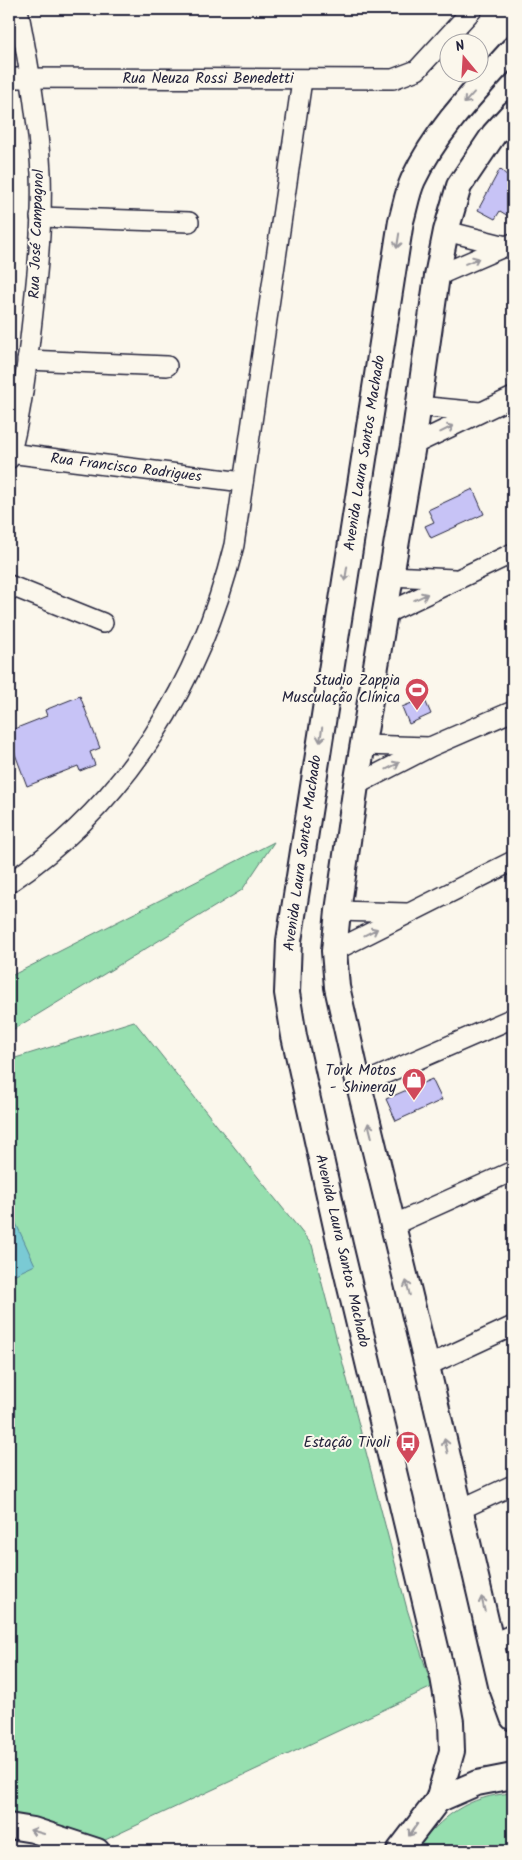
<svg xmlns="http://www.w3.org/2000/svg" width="522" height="1860" font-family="Kalam,sans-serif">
  <rect width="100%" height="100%" fill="#fbf7ec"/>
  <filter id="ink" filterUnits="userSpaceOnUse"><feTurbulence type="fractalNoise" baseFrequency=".02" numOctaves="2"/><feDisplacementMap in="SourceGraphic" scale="10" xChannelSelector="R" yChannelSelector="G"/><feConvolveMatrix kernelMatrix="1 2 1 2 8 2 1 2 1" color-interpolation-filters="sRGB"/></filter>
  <g filter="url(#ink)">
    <!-- green -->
    <g fill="#96dfaf" stroke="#5c8075">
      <path d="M274,842L242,890L9,1032V977Z"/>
      <path d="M134,1021L312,1245L407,1609L432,1687L103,1841L9,1816V1060Z"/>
      <path d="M513,1793V1851H415C442,1816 467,1796 513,1793Z"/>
    </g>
    <!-- water -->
    <path fill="#7acad4" stroke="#578797" d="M9,1208L35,1265L9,1277Z"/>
    <!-- building -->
    <g fill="#c7c3f6" stroke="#22223b">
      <path d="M500,169L513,181V219L500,211L495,219L478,210Z"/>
      <path d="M473,489L484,514L431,538L425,526L434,522L428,510Z"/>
      <path d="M80,696L100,748L90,752L95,765L80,771L78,766L27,786L9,738V731L47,716L45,710Z"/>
      <path d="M424,698L431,714L409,724L402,707Z"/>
      <path d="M432,1079L442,1100L396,1121L386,1099Z"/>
    </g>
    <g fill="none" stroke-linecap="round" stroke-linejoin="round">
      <defs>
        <g id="minor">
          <path d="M9,78L393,79L417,70L473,9"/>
          <path d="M40,217L189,222"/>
          <path d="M446,231L506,246"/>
          <path d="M437,276L513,243"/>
          <path d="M27,360L167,366"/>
          <path d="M418,406L480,412"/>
          <path d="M413,445L513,397"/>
          <path d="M9,453L243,482"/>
          <path d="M9,459C20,420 25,379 30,339C36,285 43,228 41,173C38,118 29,64 18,9"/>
          <path d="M390,576L454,579"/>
          <path d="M9,585L103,623"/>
          <path d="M383,615L513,553"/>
          <path d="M363,745L429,747"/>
          <path d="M356,785L430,747L513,711"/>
          <path d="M9,883C128,802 200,683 234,545L302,80"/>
          <path d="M338,911L406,913"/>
          <path d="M334,951L513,861"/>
          <path d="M359,1085L513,1018"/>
          <path d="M393,1225L513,1171"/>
          <path d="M427,1366L513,1326"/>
          <path d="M461,1509L513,1485"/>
          <path d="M492,1644L513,1634"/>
        </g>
        <g id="major">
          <path d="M513,113L494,134L459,186L446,231L437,276L413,445L356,785L338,911L334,951L337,987L359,1085L427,1366L501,1685L513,1718"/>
          <path d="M438,1800L452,1751L451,1722L443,1677L340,1245L294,1036L287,993L289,941L401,221C405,208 407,193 413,180C437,129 476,90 513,49"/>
          <path d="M9,1826L33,1830L97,1851"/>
          <path d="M399,1851L438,1800L477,1783L513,1776"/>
        </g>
      </defs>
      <!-- minor casing -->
      <use href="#minor" stroke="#22223b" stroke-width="22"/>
      <!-- major casing -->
      <use href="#major" stroke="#22223b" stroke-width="28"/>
      <!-- minor -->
      <use href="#minor" stroke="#fbf7ec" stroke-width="19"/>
      <!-- major -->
      <use href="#major" stroke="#fbf7ec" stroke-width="24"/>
    </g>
    <!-- one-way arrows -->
    <defs><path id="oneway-shaft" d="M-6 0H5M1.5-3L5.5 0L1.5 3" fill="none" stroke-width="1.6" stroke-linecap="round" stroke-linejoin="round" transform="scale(1.25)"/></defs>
    <g stroke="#99979c">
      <use href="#oneway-shaft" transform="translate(469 98) rotate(132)"/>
      <use href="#oneway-shaft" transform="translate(398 241) rotate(99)"/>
      <use href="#oneway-shaft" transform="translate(472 261) rotate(-23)"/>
      <use href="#oneway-shaft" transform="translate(447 429) rotate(-26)"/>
      <use href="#oneway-shaft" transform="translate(346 574) rotate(99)"/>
      <use href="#oneway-shaft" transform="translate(421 597) rotate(-25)"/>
      <use href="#oneway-shaft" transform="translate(321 735) rotate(99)"/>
      <use href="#oneway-shaft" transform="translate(393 766) rotate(-27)"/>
      <use href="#oneway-shaft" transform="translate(371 932) rotate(-27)"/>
      <use href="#oneway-shaft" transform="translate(370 1130) rotate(-104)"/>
      <use href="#oneway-shaft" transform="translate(408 1288) rotate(-104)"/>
      <use href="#oneway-shaft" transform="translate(446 1446) rotate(-103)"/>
      <use href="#oneway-shaft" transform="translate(483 1604) rotate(-103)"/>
      <use href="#oneway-shaft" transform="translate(413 1830) rotate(125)"/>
      <use href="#oneway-shaft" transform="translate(37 1832) rotate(-164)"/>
    </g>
  </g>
  <!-- icons -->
  <defs>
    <symbol id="stadium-pin" viewBox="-11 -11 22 30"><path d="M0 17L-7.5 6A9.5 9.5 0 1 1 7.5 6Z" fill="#d1495b" stroke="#fbf7ec"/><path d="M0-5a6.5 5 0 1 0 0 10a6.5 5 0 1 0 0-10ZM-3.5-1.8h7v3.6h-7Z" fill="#fff"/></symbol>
    <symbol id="shop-pin" viewBox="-11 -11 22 30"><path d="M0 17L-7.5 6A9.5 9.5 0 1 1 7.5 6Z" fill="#d1495b" stroke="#fbf7ec"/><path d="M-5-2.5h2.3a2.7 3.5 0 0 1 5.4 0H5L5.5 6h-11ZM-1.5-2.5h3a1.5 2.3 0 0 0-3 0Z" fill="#fff"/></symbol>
    <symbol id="bus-pin" viewBox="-11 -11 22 30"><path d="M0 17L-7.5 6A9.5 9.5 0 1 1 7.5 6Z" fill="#d1495b" stroke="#fbf7ec"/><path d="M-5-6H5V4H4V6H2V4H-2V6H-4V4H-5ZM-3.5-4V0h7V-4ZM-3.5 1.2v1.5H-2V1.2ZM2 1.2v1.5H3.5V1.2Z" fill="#fff"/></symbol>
  </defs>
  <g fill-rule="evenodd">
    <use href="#stadium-pin" x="403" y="676" width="28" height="38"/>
    <use href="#shop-pin" x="400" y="1066" width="28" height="38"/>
    <use href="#bus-pin" x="394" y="1429" width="28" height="38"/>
  </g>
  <g text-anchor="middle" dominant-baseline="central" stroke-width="4" stroke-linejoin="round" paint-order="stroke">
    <!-- street labels -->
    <g font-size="15" fill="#22223b" stroke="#fbf7ec">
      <text x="208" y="79">Rua Neuza Rossi Benedetti</text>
      <text transform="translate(37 234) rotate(-88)">Rua José Campagnol</text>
      <text transform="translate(365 453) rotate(-81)">Avenida Laura Santos Machado</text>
      <text transform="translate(126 468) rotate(7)">Rua Francisco Rodrigues</text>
      <text transform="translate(303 853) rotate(-82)">Avenida Laura Santos Machado</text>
      <text transform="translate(342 1251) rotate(77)">Avenida Laura Santos Machado</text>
    </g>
    <!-- poi labels -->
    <g font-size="15" fill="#22223b" stroke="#fbf7ec" text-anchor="end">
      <text x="400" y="681">Studio Zappia<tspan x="400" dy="17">Musculação Clínica</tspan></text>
      <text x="396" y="1071">Tork Motos<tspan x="396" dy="17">- Shineray</tspan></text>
      <text x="390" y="1443">Estação Tivoli</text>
    </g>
  </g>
  <!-- margin -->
  <rect width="522" height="1860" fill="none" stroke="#fbf7ec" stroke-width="30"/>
  <rect x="15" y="15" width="492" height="1830" fill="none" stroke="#22223b" stroke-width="2" filter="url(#ink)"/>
  <!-- north arrow -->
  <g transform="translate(464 58) rotate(342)"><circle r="24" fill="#fbf7ec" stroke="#a4a2a5"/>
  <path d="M0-4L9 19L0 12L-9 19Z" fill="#d1495b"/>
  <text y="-8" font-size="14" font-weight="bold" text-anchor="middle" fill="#22223b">N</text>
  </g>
</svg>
